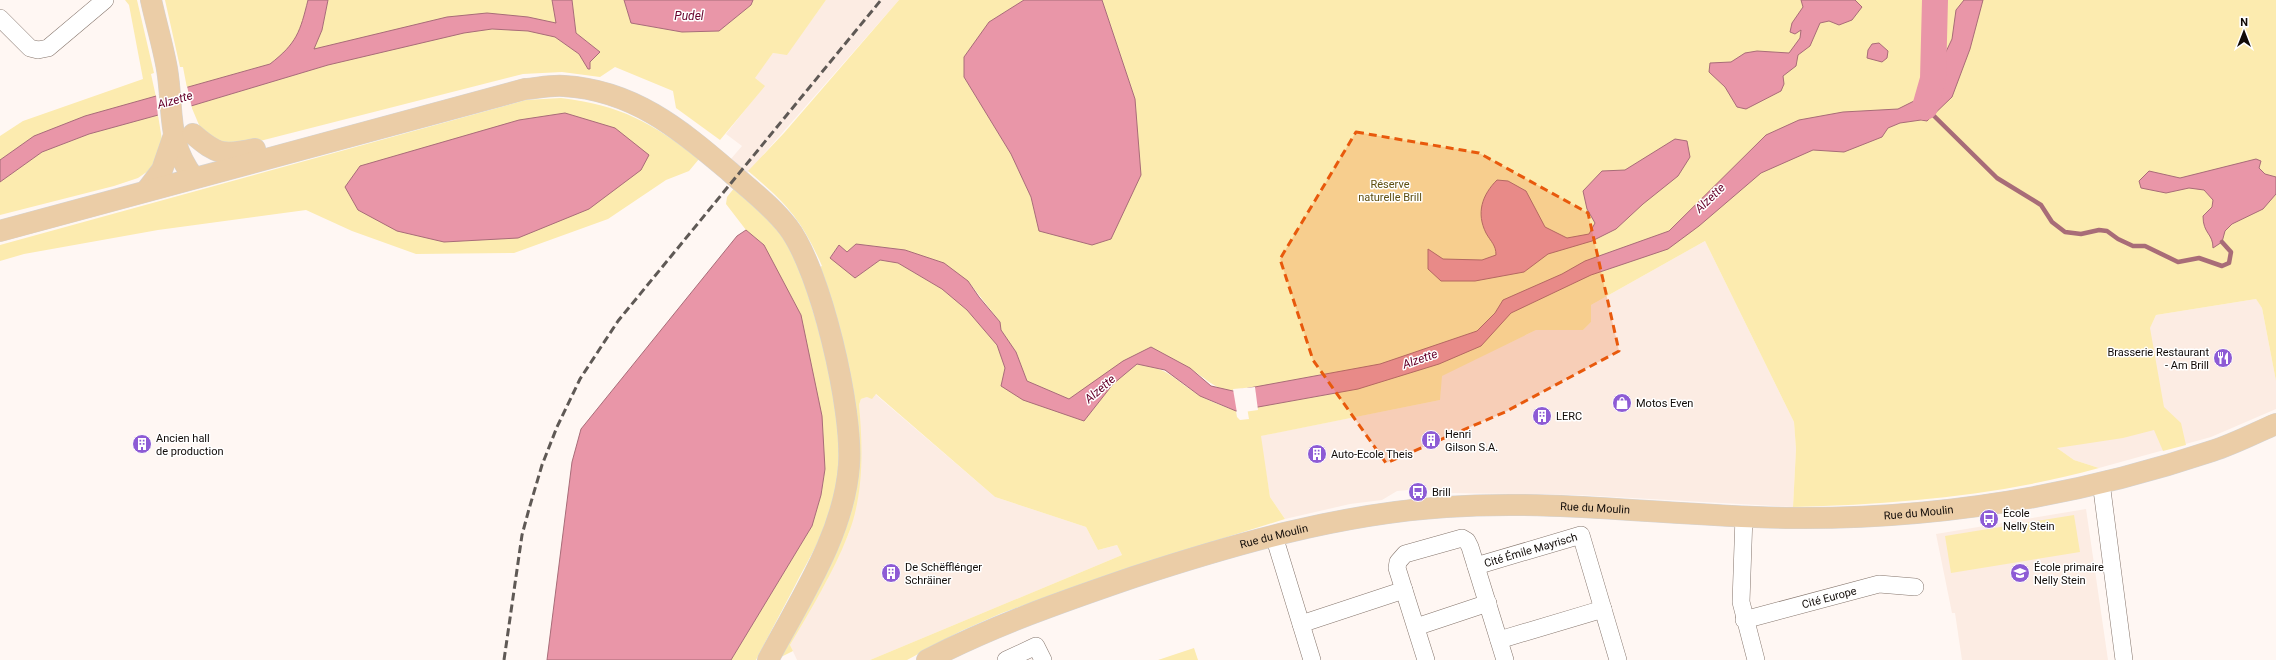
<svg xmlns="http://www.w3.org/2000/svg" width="2276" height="660" font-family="Roboto,sans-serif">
  <rect width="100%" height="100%" fill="#fff7f3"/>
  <!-- built -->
  <g fill="#fcece3">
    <path d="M826,0H899L740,181L724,167L742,146L726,134L764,86L754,78L773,53L787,54Z"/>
    <path d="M1705,241L1794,422L1796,449L1793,507L1579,495L1453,493L1419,489L1397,491L1382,500L1350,504L1285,519L1270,497L1260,436L1440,400L1441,376L1536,330H1583L1591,322V305Z"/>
    <path d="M2256,299L2262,308L2276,381V409L2211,437L2099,468L2074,460L2057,448L2150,327L2156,315Z"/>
    <path d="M875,394L995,497L1086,527L1098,550L1117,545L1122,555L870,660H797L790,645L827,580L849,533L857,500L861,464L859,405L861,399Z"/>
    <path d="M2086,509L2108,660H1962L1955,613H1952L1936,534Z"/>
  </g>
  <!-- green -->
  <g fill="#fcebaf" fill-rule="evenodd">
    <path d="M125,0H137L154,73L151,74L156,97L85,116L34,136L0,160V136L23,121L143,79L129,5Z"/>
    <path d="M165,0H308L300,31L286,52L270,64L187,88L183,67H180Z"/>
    <path d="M328,0H552L557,18L555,37L579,54L590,69V62L600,52L576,33L572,0H624L631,23L682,32L719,31L751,5L753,0H826L787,55L773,53L755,78L765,86L720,140L676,108L673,91L615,67L600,77L562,72L523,74L244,145L224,143L202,132L191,106L328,65L313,49L322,30Z"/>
    <path d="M899,0H1024L989,22L964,77L1011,154L1031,197L1039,231L1135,99L1102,0H2276V381L2262,308L2256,299L2156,315L2150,328L2164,407L2181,423L2186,445L2163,451L2154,430L2123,438L2057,448L2074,460L2099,468C1998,496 1897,504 1793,507L1796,449L1794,422L1705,241L1591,305V322L1583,330H1536L1442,376L1440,400L1261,436L1270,497L1285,519L1141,564L1002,613L961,631L907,660H870L1122,555L1117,545L1098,550L1086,527L995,497L876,394L872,399L867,397L861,399L859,405C863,447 864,495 848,535C833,573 811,609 790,645L793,651L779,658L852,499L818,268L822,266C802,220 786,203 748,171L784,133ZM856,244L905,250L968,281L1000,322L1001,330L1016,352L1027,381L1069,399L1151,347C1163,354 1177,360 1189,368C1211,381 1215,393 1244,390L1249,419L1240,420L1237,417L1236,411C1224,406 1210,402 1199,395C1174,380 1170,368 1137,364L1113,384L1084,421L1001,386L1005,368L997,345L967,310L942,289L898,263L880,260L855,278L830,257L839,245L847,252Z"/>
    <path d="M561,98C621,105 652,123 699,159L689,171L666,180L608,219L514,253L416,254L352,231L306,210L158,230L24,254L0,261V245L526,100Z"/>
    <path d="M158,115L162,140L159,156L151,169L138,178L114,186L0,215V182L42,152L89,134Z"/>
    <path d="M735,187C752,201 769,215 782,234C799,259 807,292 816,321C831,376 848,437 836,494C830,523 815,548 801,574C786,603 771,631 756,660H731L812,526L821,495L825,469L764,245L746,230L726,204L727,197Z"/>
    <path d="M2074,515L2080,552L1951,573L1945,536Z"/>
    <path d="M1194,648L1198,660H1158Z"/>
  </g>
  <!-- water -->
  <g fill="#e996a8" stroke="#a86c78">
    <path d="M308,0H328L322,30L314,49L447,17L487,13L528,17L556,23L552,0H572L576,33L600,52L590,62V69H588L579,54L555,37L528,31L492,29L464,33L328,65L191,106L89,134L42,152L0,182V160L34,136L85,116L270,64C297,43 300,32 308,0Z"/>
    <path d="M624,0H753L751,5L719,31L682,32L631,23Z"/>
    <path d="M1024,0H1102L1135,99L1141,175L1111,239L1092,245L1039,231L1031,197L1011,154L964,77V57L989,22Z"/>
    <path d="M1801,0H1855L1862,7L1852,20L1839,25L1829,21L1820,23L1810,46L1798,55L1796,66L1783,76L1784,84L1781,91L1746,109L1737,107L1725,87L1709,72L1710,63L1731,62L1745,53L1757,51L1789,53L1800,38L1801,30L1795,34L1790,32L1792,23L1803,7Z"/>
    <path d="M1964,0H1983L1970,49L1952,97L1927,121L1921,120L1900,123L1888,128L1882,137L1844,152L1813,150L1761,173L1699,226L1668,249L1591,275L1511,313L1481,346L1439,364L1358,389L1236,411L1200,396L1165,370L1137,364L1113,384L1084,421L1023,400L1001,386L1005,368L997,345L967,310L942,289L898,263L880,260L855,278L830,258L839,245L847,252L856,244L905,250L944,263L968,281L979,297L1000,322L1001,330L1016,352L1027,381L1069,399L1123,361L1151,347L1190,368L1211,386L1233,391L1380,364L1477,331L1495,313L1503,300L1562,274L1585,261L1669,231L1766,135L1799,120L1843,112L1898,109L1920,98L1933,79L1952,39L1956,10Z"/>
    <path d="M1879,43L1888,51L1887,58L1882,62L1867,58L1868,50L1872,44Z"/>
    <path d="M565,113L615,128L649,155L641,170L589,209L518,238L444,242L397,231L358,210L345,187L360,166L519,120Z"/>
    <path d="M1675,139L1687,141L1690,157L1678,176L1643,204L1616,229L1592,241L1548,254L1524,272L1475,281H1441L1428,269V249L1443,259L1482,260L1496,255C1496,245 1491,242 1486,233C1476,213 1482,195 1497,180L1508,181L1526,191L1545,227L1567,238L1589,234L1595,223L1587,209L1583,191L1602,171L1625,170Z"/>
    <path d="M2256,159L2261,161L2259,168L2265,174L2276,177V194L2263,209L2232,224L2225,231L2222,242L2213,248C2213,233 2203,234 2203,216L2212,207L2213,200L2204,190L2189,188L2166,193L2141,188L2139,181L2149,171L2180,178Z"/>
    <path d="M746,230L764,245L801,315L822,416L825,469L821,495L812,526L731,660H547L572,462L581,429L737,236Z"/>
  </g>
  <!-- pier -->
  <g fill="#fff7f3">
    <path d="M187,86L192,108L158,117L156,95Z"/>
    <path d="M1255,387L1258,410L1237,413L1233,389Z"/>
  </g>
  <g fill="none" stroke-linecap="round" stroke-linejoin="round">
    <!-- stream -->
    <path stroke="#a86c78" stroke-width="4.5" d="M1929,111L1997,178L2041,205L2052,222L2065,232L2081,234L2099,230L2107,231L2118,239L2133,246H2145L2178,262L2199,258L2222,266L2229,263L2231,252L2222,242"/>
    <!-- river -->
    <path stroke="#e996a8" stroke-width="26" d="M1925,107L1933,79L1935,0"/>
    <defs>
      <g id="minor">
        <path d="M0,18L30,48L38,50L48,48L105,0"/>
        <path d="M2101,482L2124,660"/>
        <path d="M1744,516L1741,602L1756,660"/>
        <path d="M1274,536L1312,660"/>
        <path id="s1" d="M1476,566L1581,535L1618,660"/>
        <path id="s2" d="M1744,620L1879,584L1915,587"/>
        <path d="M1301,624L1404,590"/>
        <path d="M1416,627L1488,603"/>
        <path d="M1499,640L1603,609"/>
        <path d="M1006,660L1036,646L1043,660"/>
        <path d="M1426,660L1397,568L1398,562L1405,554L1462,538L1467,541L1470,547L1505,660"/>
      </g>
      <g id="major">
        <path d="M151,0C156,23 163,46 167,69C174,111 166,142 194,178"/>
        <path d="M193,134C217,155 224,156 255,149"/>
        <path d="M146,191L162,170L173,138"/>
        <path d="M0,231L525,89C538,88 551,85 564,86C632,90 679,128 729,171C749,189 771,205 788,227C821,270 853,410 849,465C844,535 800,599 768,660"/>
        <path id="s3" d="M927,660C995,625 1061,602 1134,577C1235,544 1339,514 1446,507C1562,499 1678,517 1794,518C1935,519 2078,496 2212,451C2234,444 2255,433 2276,424"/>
      </g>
    </defs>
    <!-- minor casing -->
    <use href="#minor" stroke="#86766d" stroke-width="18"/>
    <!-- major casing -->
    <use href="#major" stroke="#d4d3d3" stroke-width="22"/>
    <!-- minor -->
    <use href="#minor" stroke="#fff" stroke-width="17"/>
    <!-- major -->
    <use href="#major" stroke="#ebcda7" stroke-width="21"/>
    <!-- rail -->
    <path stroke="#5f5955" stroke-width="3" stroke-dasharray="8 4" stroke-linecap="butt" d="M504,660L522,535L529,509L542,465L557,427L580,379L618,321L881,0"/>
  </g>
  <!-- marked area -->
  <path fill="#e8590c" fill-opacity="0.2" stroke="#e8590c" stroke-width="3" stroke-dasharray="8 5" stroke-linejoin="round" d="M1356,132L1479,153L1588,213L1619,351L1505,412L1386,463L1313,360L1280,259Z"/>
  <!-- icons -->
  <defs>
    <symbol id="restaurant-disc" viewBox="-11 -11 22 22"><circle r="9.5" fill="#8d5bd5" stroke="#fff"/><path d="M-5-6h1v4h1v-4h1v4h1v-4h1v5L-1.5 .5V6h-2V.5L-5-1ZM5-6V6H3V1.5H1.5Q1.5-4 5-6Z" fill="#fff"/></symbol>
    <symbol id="shop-disc" viewBox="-11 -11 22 22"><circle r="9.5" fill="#8d5bd5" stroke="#fff"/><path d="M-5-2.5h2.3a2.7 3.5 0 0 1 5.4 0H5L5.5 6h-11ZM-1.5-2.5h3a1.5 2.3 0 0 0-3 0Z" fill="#fff"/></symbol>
    <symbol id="building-disc" viewBox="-11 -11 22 22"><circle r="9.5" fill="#8d5bd5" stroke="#fff"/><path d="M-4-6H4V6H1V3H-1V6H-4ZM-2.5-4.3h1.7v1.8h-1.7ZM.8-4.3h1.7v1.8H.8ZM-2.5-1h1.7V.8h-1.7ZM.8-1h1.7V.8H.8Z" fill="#fff"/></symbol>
    <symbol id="bus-disc" viewBox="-11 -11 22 22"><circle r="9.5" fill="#8d5bd5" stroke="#fff"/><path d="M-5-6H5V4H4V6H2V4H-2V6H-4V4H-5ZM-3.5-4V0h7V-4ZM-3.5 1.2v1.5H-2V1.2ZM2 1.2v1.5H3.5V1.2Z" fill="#fff"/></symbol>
    <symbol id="school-disc" viewBox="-11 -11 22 22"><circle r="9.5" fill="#8d5bd5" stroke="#fff"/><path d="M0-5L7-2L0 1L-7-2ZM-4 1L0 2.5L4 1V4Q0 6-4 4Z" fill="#fff"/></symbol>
  </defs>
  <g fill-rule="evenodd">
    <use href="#restaurant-disc" x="2212" y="347" width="22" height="22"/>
    <use href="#shop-disc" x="1611" y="392" width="22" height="22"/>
    <use href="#building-disc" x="1531" y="405" width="22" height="22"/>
    <use href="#building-disc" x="1420" y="429" width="22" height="22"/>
    <use href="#building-disc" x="131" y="433" width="22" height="22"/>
    <use href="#building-disc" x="1306" y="443" width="22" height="22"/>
    <use href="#bus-disc" x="1407" y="481" width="22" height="22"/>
    <use href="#bus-disc" x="1978" y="508" width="22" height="22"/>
    <use href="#building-disc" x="880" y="562" width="22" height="22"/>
    <use href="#school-disc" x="2009" y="562" width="22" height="22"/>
  </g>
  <g text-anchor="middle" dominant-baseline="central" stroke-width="3" stroke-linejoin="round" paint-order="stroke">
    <!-- park labels -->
    <g font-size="11" fill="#5d4e11" stroke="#fff">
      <text x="1390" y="184">Réserve<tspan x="1390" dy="13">naturelle Brill</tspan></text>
    </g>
    <!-- poi labels -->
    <g font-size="11" fill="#110b08" stroke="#fff" text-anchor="start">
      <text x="2209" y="352" text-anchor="end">Brasserie Restaurant<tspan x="2209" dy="13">- Am Brill</tspan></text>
      <text x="1636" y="403">Motos Even</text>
      <text x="1556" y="416">LERC</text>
      <text x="1445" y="434">Henri<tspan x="1445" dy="13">Gilson S.A.</tspan></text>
      <text x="156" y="438">Ancien hall<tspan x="156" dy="13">de production</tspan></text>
      <text x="1331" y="454">Auto-Ecole Theis</text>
      <text x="1432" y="492">Brill</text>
      <text x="2003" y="513">École<tspan x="2003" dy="13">Nelly Stein</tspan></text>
      <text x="905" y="567">De Schëfflénger<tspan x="905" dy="13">Schräiner</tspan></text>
      <text x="2034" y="567">École primaire<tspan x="2034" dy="13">Nelly Stein</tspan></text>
    </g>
    <!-- street labels -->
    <g font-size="11" fill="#110b08" stroke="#fff">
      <text stroke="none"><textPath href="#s3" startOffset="693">Rue du Moulin</textPath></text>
      <text stroke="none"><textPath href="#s3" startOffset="1017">Rue du Moulin</textPath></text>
      <text stroke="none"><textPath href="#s3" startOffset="369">Rue du Moulin</textPath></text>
      <text stroke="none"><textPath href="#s1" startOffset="57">Cité Émile Mayrisch</textPath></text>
      <text stroke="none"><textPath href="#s2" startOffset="88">Cité Europe</textPath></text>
    </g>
    <!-- water labels -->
    <g font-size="12" font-style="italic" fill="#66012a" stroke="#fff">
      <text x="689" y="16">Pudel</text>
      <text transform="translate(175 100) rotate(-16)">Alzette</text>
      <text transform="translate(1710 198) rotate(-44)">Alzette</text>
      <text transform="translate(1420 359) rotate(-19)">Alzette</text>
      <text transform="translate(1100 389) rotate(-41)">Alzette</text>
    </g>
  </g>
  <!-- north arrow -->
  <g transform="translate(2244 32)" stroke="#ffffff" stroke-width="3" paint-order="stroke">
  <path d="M0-3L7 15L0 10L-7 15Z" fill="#110b08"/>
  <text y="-6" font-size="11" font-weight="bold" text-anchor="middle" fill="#110b08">N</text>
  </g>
</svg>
